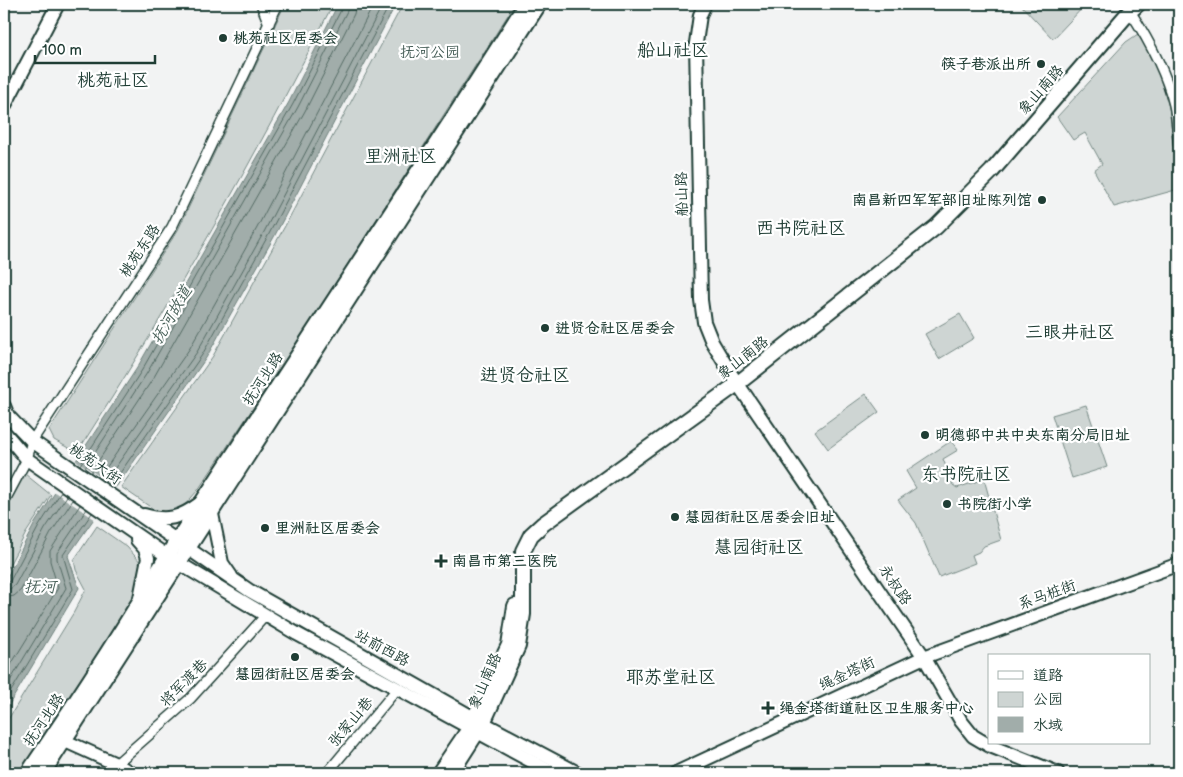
<svg xmlns="http://www.w3.org/2000/svg" width="1183" height="777" font-family="'Balsamiq Sans','LXGW WenKai TC',sans-serif">
  <rect width="100%" height="100%" fill="#f2f3f3"/>
  <filter id="ink" filterUnits="userSpaceOnUse"><feTurbulence type="fractalNoise" baseFrequency=".02" numOctaves="2"/><feDisplacementMap in="SourceGraphic" scale="10" xChannelSelector="R" yChannelSelector="G"/><feConvolveMatrix kernelMatrix="1 2 1 2 8 2 1 2 1" color-interpolation-filters="sRGB"/></filter>
  <g filter="url(#ink)">
    <!-- green -->
    <g fill="#ced5d3" stroke="#768984">
      <path d="M285,4H333C256,156 172,305 80,448L72,450L54,440L49,430L178,230Z"/>
      <path d="M403,4H515L304,332L198,490L184,506L162,515L121,487L213,356L285,226Z"/>
      <path d="M1020,4H1086L1053,39Z"/>
      <path d="M1138,34L1142,39L1159,75L1169,107L1179,189L1114,207L1094,170L1102,164L1085,133L1073,140L1057,117L1126,42Z"/>
      <path d="M960,314L974,338L939,359L925,334Z"/>
      <path d="M866,394L879,412L828,449L815,431Z"/>
      <path d="M1086,405L1107,467L1072,478L1052,415Z"/>
      <path d="M951,441L958,450L943,459L953,485L957,488L984,479L1001,540L984,546L979,552L972,555L975,563L939,577L916,523L898,500L916,488L906,471Z"/>
      <path d="M25,474L51,495L26,533L4,575V506Z"/>
      <path d="M97,526L127,547L142,564L134,597L119,627L24,773H4V726L74,612L86,589L76,570L74,560Z"/>
    </g>
    <!-- water -->
    <path fill="#a1adaa" stroke="#6d807b" d="M338,4H396L274,237L206,358L68,556L79,588L4,713V583L35,523L137,368L289,102Z"/>
    <!-- pier -->
    <path fill="#f2f3f3" d="M74,459L118,489L96,520L53,491Z"/>
    <g fill="none" stroke-linecap="round" stroke-linejoin="round">
      <!-- shore -->
      <g stroke="#536a63" stroke-width="1">
        <path d="M80,465L142,370L293,104L342,8V4"/>
        <path d="M85,468L147,373L298,107L347,11L349,4"/>
        <path d="M91,472L154,377L305,111L354,14L356,4"/>
        <path d="M99,478L190,348L257,228L374,4"/>
        <path d="M105,482L197,352L264,232L383,4"/>
        <path d="M111,486L202,355L269,234L390,4"/>
        <path d="M4,584L10,581L39,526L61,492"/>
        <path d="M4,590L10,589L15,585L45,529L67,496"/>
        <path d="M4,598L14,596L21,590L51,533L73,500"/>
        <path d="M4,676L58,588L50,561V551L80,505"/>
        <path d="M4,691L66,588L57,559V553L87,509"/>
        <path d="M4,703L73,589L63,555L92,513"/>
      </g>
      <defs>
        <g id="street">
          <path d="M261,4L269,24"/>
          <path d="M1130,11C1148,39 1166,71 1174,105C1177,118 1177,133 1179,147"/>
          <path d="M4,502L27,459L32,441L172,227L278,4"/>
          <path d="M116,764L191,698L266,615"/>
          <path d="M327,773L397,689"/>
        </g>
        <g id="secondary">
          <path d="M705,4L700,15L696,43L701,300L704,322L712,342L733,377L924,657L961,721L973,736L990,746L1058,773"/>
          <path d="M4,107L58,4"/>
          <path d="M4,406L8,416L32,441L250,591L474,718L578,773"/>
          <path d="M4,432L27,459L167,556L297,634L553,773"/>
          <path d="M212,514L222,563L231,576"/>
          <path d="M144,515C167,522 180,518 199,504"/>
          <path d="M137,540L145,549L148,558L140,598"/>
          <path d="M65,741L116,764L131,773"/>
          <path d="M676,773L924,657L1179,564"/>
        </g>
        <g id="primary">
          <path d="M28,773C76,702 123,631 167,556L455,115L526,4"/>
          <path d="M43,773L539,4"/>
          <path d="M439,773L469,729L509,645L515,606"/>
          <path d="M451,773L483,723L518,646L523,614V551L531,535L543,524L737,384L936,227L992,171L1130,11L1138,4"/>
        </g>
      </defs>
      <!-- street casing -->
      <use href="#street" stroke="#1f3d34" stroke-width="12"/>
      <!-- secondary casing -->
      <use href="#secondary" stroke="#1f3d34" stroke-width="16"/>
      <!-- primary casing -->
      <use href="#primary" stroke="#1f3d34" stroke-width="18"/>
      <!-- street -->
      <use href="#street" stroke="#fff" stroke-width="9"/>
      <!-- secondary -->
      <use href="#secondary" stroke="#fff" stroke-width="12"/>
      <!-- primary -->
      <use href="#primary" stroke="#fff" stroke-width="14"/>
    </g>
  </g>
  <!-- markers -->
  <g fill="#1f3d34" stroke="#fff" stroke-width="2">
    <circle cx="223" cy="38" r="5"/>
    <circle cx="1041" cy="64" r="5"/>
    <circle cx="1042" cy="200" r="5"/>
    <circle cx="545" cy="328" r="5"/>
    <circle cx="925" cy="435" r="5"/>
    <circle cx="947" cy="504" r="5"/>
    <circle cx="675" cy="517" r="5"/>
    <circle cx="265" cy="528" r="5"/>
    <path d="M438.5 553.5h5v5h5v5h-5v5h-5v-5h-5v-5h5z"/>
    <circle cx="295" cy="657" r="5"/>
    <path d="M765.5 700.5h5v5h5v5h-5v5h-5v-5h-5v-5h5z"/>
  </g>
  <g text-anchor="middle" dominant-baseline="central" stroke-width="4.5" stroke-linejoin="round" paint-order="stroke">
    <!-- poi labels -->
    <g font-size="15" font-weight="bold" fill="#1f3d34" stroke="#fff" text-anchor="start">
      <text x="233" y="38">桃苑社区居委会</text>
      <text x="1031" y="64" text-anchor="end">筷子巷派出所</text>
      <text x="1032" y="200" text-anchor="end">南昌新四军军部旧址陈列馆</text>
      <text x="555" y="328">进贤仓社区居委会</text>
      <text x="935" y="435">明德邨中共中央东南分局旧址</text>
      <text x="957" y="504">书院街小学</text>
      <text x="685" y="517">慧园街社区居委会旧址</text>
      <text x="275" y="528">里洲社区居委会</text>
      <text x="452" y="561">南昌市第三医院</text>
      <text x="295" y="674" text-anchor="middle">慧园街社区居委会</text>
      <text x="779" y="708">绳金塔街道社区卫生服务中心</text>
    </g>
    <!-- park labels -->
    <g font-size="15" fill="#425b54" stroke="#fff">
      <text x="430" y="52">抚河公园</text>
    </g>
    <!-- street labels -->
    <g font-size="15" fill="#1f3d34" stroke="#fff">
      <text transform="translate(1041 90) rotate(-49)">象山南路</text>
      <text transform="translate(682 194) rotate(-91)">船山路</text>
      <text transform="translate(140 251) rotate(-57)">桃苑东路</text>
      <text transform="translate(743 358) rotate(-38)">象山南路</text>
      <text transform="translate(263 379) rotate(-57)">抚河北路</text>
      <text transform="translate(95 464) rotate(35)">桃苑大街</text>
      <text transform="translate(895 585) rotate(56)">永叔路</text>
      <text transform="translate(1047 595) rotate(-20)">系马桩街</text>
      <text transform="translate(382 648) rotate(29)">站前西路</text>
      <text transform="translate(847 674) rotate(-25)">绳金塔街</text>
      <text transform="translate(485 681) rotate(-66)">象山南路</text>
      <text transform="translate(184 683) rotate(-45)">将军渡巷</text>
      <text transform="translate(44 720) rotate(-56)">抚河北路</text>
      <text transform="translate(351 722) rotate(-50)">张家山巷</text>
    </g>
    <!-- water labels -->
    <g font-size="16" font-style="italic" fill="#465f57" stroke="#fff">
      <text transform="translate(172 315) rotate(-60)">抚河故道</text>
      <text x="40" y="587">抚河</text>
    </g>
    <!-- quarter labels -->
    <g font-size="18" fill="#1f3d34" stroke="#fff">
      <text x="673" y="50">船山社区</text>
      <text x="113" y="80">桃苑社区</text>
      <text x="401" y="156">里洲社区</text>
      <text x="801" y="228">西书院社区</text>
      <text x="1070" y="332">三眼井社区</text>
      <text x="525" y="375">进贤仓社区</text>
      <text x="966" y="474">东书院社区</text>
      <text x="759" y="547">慧园街社区</text>
      <text x="671" y="677">耶苏堂社区</text>
    </g>
  </g>
  <!-- margin -->
  <rect width="1183" height="777" fill="none" stroke="#fff" stroke-width="20"/>
  <rect x="10" y="10" width="1163" height="757" fill="none" stroke="#1f3d34" stroke-width="2" filter="url(#ink)"/>
  <!-- legend -->
  <rect x="988" y="654" width="162" height="90" fill="#ffffff" stroke="#a5b1ae"/>
  <rect x="998" y="671" width="25" height="8" fill="#ffffff" stroke="#a5b1ae"/>
  <text x="1033" y="680" font-size="15" fill="#1f3d34">道路</text>
  <rect x="998" y="692" width="25" height="15" fill="#ced5d3" stroke="#a5b1ae"/>
  <text x="1033" y="704" font-size="15" fill="#1f3d34">公园</text>
  <rect x="998" y="717" width="25" height="15" fill="#a1adaa" stroke="#a5b1ae"/>
  <text x="1033" y="730" font-size="15" fill="#1f3d34">水域</text>
  <!-- scale -->
  <path d="M35 55v8h120v-8" fill="none" stroke="#1f3d34" stroke-width="2.5"/>
  <text x="42" y="55" font-size="15" fill="#1f3d34" stroke="#ffffff" stroke-width="4" paint-order="stroke">100 m</text>
</svg>
